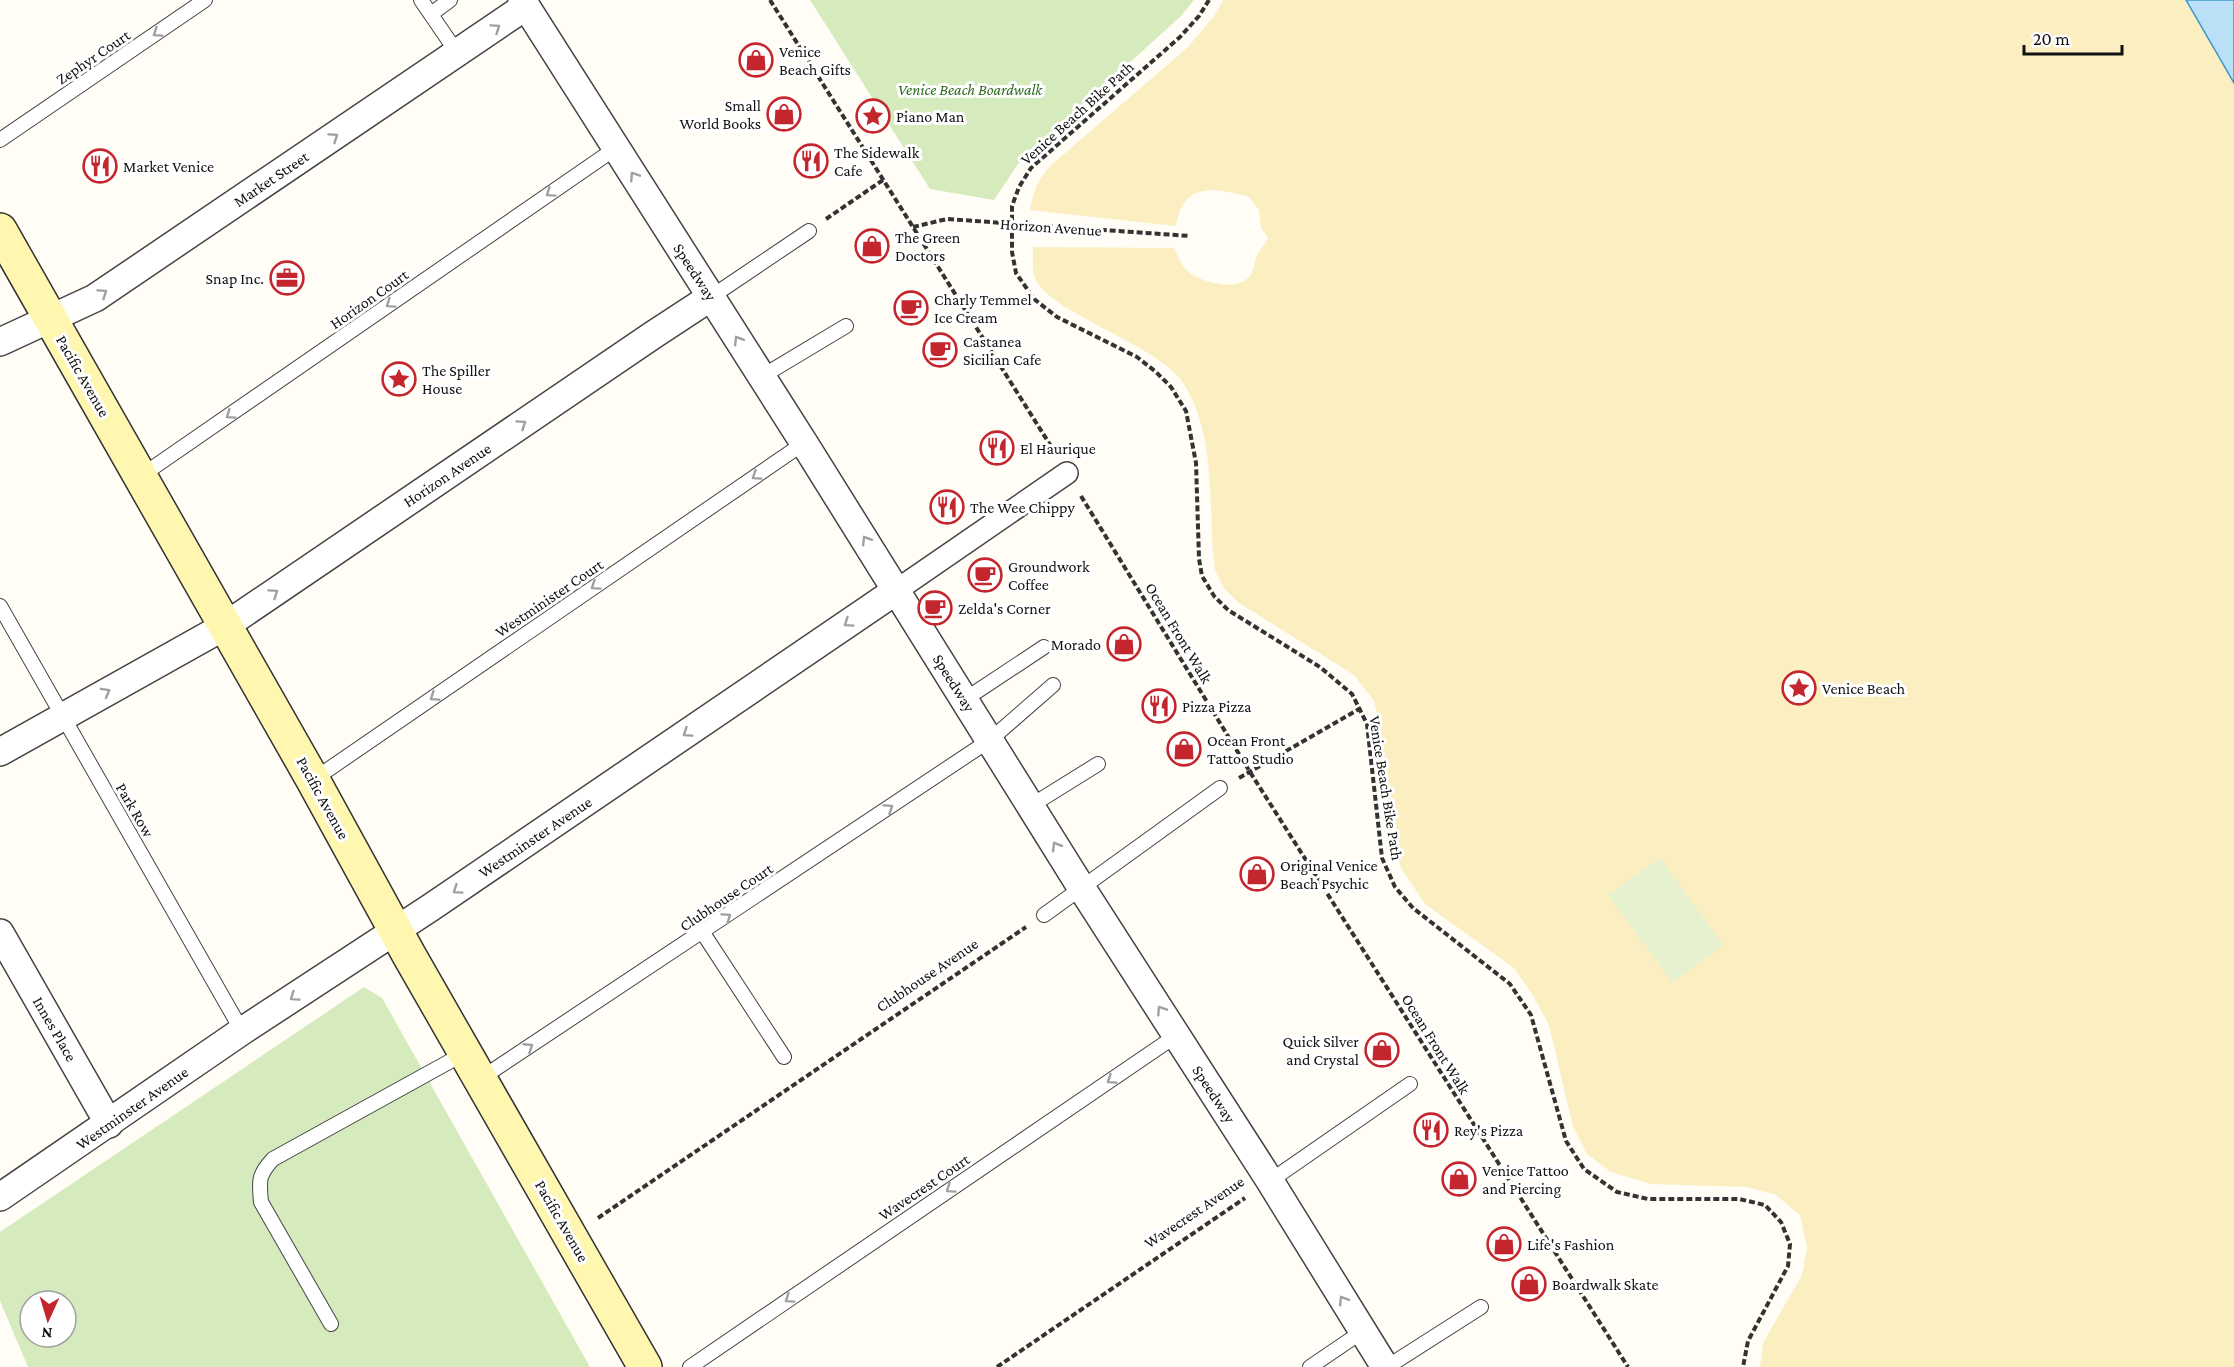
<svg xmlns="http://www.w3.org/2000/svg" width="2234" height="1367" font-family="'Crimson Pro',serif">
  <rect width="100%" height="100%" fill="#fffdf5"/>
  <!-- green -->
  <g fill="#d5ebbd" fill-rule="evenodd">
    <path d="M810,0H1194L1181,16L1018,164L994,200L930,189Z"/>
    <path d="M364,987L382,998L590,1367H28L0,1301V1232ZM30,1301H66V1337H30Z"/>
  </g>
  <!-- sand -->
  <path fill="#fbeec1" d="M1223,0H2186L2234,83V1367H1760L1763,1343L1802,1275L1807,1248L1800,1215L1776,1195L1747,1187L1651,1184L1611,1172L1587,1154L1573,1127L1549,1025L1532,994L1514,968L1425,904L1401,868L1389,819L1382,732L1374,701L1354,675L1239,603L1223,587L1215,570L1213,553C1209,496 1215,429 1181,380C1154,343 1042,310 1034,275C1032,266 1033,256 1033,247L1174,248C1179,258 1183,270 1193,275C1206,283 1234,290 1247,279C1255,272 1253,262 1258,254C1261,248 1265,244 1268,238L1261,228L1259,210L1249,197C1215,188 1183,181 1176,226L1030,210C1033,192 1037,181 1049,167L1188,47L1215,15Z"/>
  <!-- pitch -->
  <path fill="#e6f2cf" d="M1660,858L1723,945L1672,982L1608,895Z"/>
  <!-- water -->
  <path fill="#b9e0f7" stroke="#3f96cf" stroke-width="1.5" d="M2186,0H2234V83Z"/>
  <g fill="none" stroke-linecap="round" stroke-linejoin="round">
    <defs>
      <g id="service">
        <path d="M421,0L458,54"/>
        <path d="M431,14L450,0"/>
        <path d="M0,140L205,0"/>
        <path d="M711,297L809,231"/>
        <path d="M761,377L846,326"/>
        <path d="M141,476L616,148"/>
        <path d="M0,606L242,1031"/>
        <path d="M964,700L1044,647"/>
        <path d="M313,780L804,443"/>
        <path d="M1032,805L1098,764"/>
        <path d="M1044,915L1220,788"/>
        <path d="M703,933L784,1057"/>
        <path d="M480,1079L990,740L1053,685"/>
        <path d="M1270,1181L1410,1084"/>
        <path d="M331,1324L261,1202C259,1181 258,1175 273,1159L465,1053"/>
        <path d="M690,1367L1177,1035"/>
        <path d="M1310,1367L1363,1331"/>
        <path d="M1387,1367L1481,1307"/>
      </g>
      <path id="pedestrian" d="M897,590L1067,473"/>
      <g id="minor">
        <path d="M522,0L804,443L1081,887L1270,1181L1385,1367"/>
        <path d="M0,342L95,298L526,6"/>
        <path d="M0,752L225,626L653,335L711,297"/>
        <path d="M0,933L109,1124"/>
        <path d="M0,1197L242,1031L430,908L897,590"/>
      </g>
      <path id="secondary" d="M0,230L313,780L409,955L645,1367"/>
    </defs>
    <!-- service casing -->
    <use href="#service" stroke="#444" stroke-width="16"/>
    <!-- pedestrian casing -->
    <use href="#pedestrian" stroke="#444" stroke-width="24"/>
    <!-- minor casing -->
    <use href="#minor" stroke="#444" stroke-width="30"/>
    <!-- secondary casing -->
    <use href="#secondary" stroke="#333" stroke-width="36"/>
    <!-- path -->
    <g stroke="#333" stroke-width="4" stroke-dasharray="6 3" stroke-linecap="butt">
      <path d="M770,0L1054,451"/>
      <path d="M1209,0L1199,16L1180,37L1031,168L1019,187L1012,206V252L1016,273L1034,299L1057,317L1137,357L1156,372L1171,387L1186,411L1196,463L1199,559L1202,576L1214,596L1228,610L1320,667L1352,694L1367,724L1382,858L1395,887L1413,908L1510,984L1531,1015L1566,1141L1584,1169L1617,1192L1648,1199H1739L1765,1205L1781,1222L1790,1244L1788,1266L1748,1341L1743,1367"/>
      <path d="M826,219L883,180"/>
      <path d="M913,227L947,219L1190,236"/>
      <path d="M1081,496L1250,772L1628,1367"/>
      <path d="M1239,778L1361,708"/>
      <path d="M598,1218L1026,927"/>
      <path d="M997,1367L1245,1198"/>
    </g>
    <!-- service -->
    <use href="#service" stroke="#fff" stroke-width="14"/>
    <!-- pedestrian -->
    <use href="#pedestrian" stroke="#fff" stroke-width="21"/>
    <!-- minor -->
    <use href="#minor" stroke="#fff" stroke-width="27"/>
    <!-- secondary -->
    <use href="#secondary" stroke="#fff6b0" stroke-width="33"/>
  </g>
  <!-- one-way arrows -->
  <defs><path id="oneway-chevron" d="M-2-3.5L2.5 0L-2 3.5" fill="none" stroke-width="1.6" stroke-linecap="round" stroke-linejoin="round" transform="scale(1.5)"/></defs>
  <g stroke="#a0a0a0">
    <use href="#oneway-chevron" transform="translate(496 28) rotate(-34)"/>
    <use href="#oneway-chevron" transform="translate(157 33) rotate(146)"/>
    <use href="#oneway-chevron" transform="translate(334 137) rotate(-34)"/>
    <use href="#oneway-chevron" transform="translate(634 176) rotate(-123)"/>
    <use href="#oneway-chevron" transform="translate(550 193) rotate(145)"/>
    <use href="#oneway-chevron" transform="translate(103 293) rotate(-34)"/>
    <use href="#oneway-chevron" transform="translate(390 304) rotate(145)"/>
    <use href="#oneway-chevron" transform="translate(738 340) rotate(-122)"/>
    <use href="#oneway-chevron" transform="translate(230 415) rotate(145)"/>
    <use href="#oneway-chevron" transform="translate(522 424) rotate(-34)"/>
    <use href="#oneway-chevron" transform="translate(756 476) rotate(146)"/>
    <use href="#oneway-chevron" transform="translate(866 540) rotate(-122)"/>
    <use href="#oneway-chevron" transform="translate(595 586) rotate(146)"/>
    <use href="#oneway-chevron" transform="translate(274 593) rotate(-34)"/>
    <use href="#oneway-chevron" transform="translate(848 623) rotate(146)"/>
    <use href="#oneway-chevron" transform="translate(106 692) rotate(-29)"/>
    <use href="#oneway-chevron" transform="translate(434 697) rotate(146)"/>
    <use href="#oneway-chevron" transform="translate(687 733) rotate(146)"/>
    <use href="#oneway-chevron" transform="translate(889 808) rotate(-34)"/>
    <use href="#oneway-chevron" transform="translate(1056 846) rotate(-121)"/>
    <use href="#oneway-chevron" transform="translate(457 890) rotate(146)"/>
    <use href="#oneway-chevron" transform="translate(727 917) rotate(-34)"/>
    <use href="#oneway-chevron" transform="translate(294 997) rotate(146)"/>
    <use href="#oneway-chevron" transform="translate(1161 1010) rotate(-123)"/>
    <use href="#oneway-chevron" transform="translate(529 1047) rotate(-33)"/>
    <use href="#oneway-chevron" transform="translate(1111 1080) rotate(146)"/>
    <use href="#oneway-chevron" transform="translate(950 1189) rotate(146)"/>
    <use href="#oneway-chevron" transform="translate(789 1299) rotate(146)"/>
    <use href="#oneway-chevron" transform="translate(1343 1300) rotate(-122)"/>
  </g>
  <!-- icons -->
  <defs>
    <symbol id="shop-ring" viewBox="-11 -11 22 22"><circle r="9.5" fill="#fff" stroke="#c4262e" stroke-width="1.5"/><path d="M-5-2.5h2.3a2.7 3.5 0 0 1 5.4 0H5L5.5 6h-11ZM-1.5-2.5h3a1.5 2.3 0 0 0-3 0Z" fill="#c4262e"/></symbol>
    <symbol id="sight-ring" viewBox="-11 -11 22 22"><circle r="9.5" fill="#fff" stroke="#c4262e" stroke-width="1.5"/><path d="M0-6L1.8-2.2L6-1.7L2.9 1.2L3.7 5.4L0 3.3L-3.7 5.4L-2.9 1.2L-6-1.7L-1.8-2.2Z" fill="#c4262e"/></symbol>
    <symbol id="restaurant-ring" viewBox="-11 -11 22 22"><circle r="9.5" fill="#fff" stroke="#c4262e" stroke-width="1.5"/><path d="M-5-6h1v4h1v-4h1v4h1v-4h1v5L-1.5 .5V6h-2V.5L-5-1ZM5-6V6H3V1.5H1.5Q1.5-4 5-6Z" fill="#c4262e"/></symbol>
    <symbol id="office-ring" viewBox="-11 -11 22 22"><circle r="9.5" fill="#fff" stroke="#c4262e" stroke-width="1.5"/><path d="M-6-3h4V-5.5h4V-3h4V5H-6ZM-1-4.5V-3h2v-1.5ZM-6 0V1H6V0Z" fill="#c4262e"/></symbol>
    <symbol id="cafe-ring" viewBox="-11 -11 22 22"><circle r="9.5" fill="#fff" stroke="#c4262e" stroke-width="1.5"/><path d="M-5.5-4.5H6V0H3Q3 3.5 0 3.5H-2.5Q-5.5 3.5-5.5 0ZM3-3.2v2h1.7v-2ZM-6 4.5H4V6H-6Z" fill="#c4262e"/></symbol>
  </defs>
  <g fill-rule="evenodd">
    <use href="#shop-ring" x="737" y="41" width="38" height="38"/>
    <use href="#shop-ring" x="765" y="95" width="38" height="38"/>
    <use href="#sight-ring" x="854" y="97" width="38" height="38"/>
    <use href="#restaurant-ring" x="792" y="142" width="38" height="38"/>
    <use href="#restaurant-ring" x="81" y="147" width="38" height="38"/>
    <use href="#shop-ring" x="853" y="227" width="38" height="38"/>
    <use href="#office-ring" x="268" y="259" width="38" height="38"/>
    <use href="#cafe-ring" x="892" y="289" width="38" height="38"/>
    <use href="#cafe-ring" x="921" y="331" width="38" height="38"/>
    <use href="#sight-ring" x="380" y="360" width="38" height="38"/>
    <use href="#restaurant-ring" x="978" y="429" width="38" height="38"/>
    <use href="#restaurant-ring" x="928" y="488" width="38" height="38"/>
    <use href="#cafe-ring" x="966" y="556" width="38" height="38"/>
    <use href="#cafe-ring" x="916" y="589" width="38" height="38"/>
    <use href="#shop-ring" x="1105" y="625" width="38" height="38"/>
    <use href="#sight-ring" x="1780" y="669" width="38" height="38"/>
    <use href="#restaurant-ring" x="1140" y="687" width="38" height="38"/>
    <use href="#shop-ring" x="1165" y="730" width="38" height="38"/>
    <use href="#shop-ring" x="1238" y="855" width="38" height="38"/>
    <use href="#shop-ring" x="1363" y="1031" width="38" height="38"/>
    <use href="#restaurant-ring" x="1412" y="1111" width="38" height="38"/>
    <use href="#shop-ring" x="1440" y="1160" width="38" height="38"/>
    <use href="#shop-ring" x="1485" y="1225" width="38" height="38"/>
    <use href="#shop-ring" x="1510" y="1265" width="38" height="38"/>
  </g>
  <g text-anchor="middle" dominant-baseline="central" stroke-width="6" stroke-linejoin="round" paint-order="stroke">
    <!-- poi labels -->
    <g font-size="16" fill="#111" stroke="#fff" text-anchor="start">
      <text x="779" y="51">Venice<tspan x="779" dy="18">Beach Gifts</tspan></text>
      <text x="761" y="105" text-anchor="end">Small<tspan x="761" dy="18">World Books</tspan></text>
      <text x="896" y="116">Piano Man</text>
      <text x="834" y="152">The Sidewalk<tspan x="834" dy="18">Cafe</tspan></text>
      <text x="123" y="166">Market Venice</text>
      <text x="895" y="237">The Green<tspan x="895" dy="18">Doctors</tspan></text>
      <text x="264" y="278" text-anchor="end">Snap Inc.</text>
      <text x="934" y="299">Charly Temmel<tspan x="934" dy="18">Ice Cream</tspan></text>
      <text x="963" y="341">Castanea<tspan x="963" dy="18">Sicilian Cafe</tspan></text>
      <text x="422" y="370">The Spiller<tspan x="422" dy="18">House</tspan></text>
      <text x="1020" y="448">El Haurique</text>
      <text x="970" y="507">The Wee Chippy</text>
      <text x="1008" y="566">Groundwork<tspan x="1008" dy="18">Coffee</tspan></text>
      <text x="958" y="608">Zelda's Corner</text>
      <text x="1101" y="644" text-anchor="end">Morado</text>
      <text x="1822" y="688">Venice Beach</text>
      <text x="1182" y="706">Pizza Pizza</text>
      <text x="1207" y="740">Ocean Front<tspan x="1207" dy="18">Tattoo Studio</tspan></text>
      <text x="1280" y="865">Original Venice<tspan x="1280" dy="18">Beach Psychic</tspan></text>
      <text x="1359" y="1041" text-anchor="end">Quick Silver<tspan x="1359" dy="18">and Crystal</tspan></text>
      <text x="1454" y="1130">Rey's Pizza</text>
      <text x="1482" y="1170">Venice Tattoo<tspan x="1482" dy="18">and Piercing</tspan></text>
      <text x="1527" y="1244">Life's Fashion</text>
      <text x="1552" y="1284">Boardwalk Skate</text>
    </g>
    <!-- street labels -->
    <g font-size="16" fill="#111" stroke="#fff">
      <text transform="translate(93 57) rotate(-34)">Zephyr Court</text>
      <text transform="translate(1077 113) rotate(-42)">Venice Beach Bike Path</text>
      <text transform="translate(271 179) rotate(-34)">Market Street</text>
      <text transform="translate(1051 227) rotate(4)">Horizon Avenue</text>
      <text transform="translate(695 272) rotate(57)">Speedway</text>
      <text transform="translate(369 299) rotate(-35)">Horizon Court</text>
      <text transform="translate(83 376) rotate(60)">Pacific Avenue</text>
      <text transform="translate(447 475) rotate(-34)">Horizon Avenue</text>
      <text transform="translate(549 598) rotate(-34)">Westminister Court</text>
      <text transform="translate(1179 633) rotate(59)">Ocean Front Walk</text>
      <text transform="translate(954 683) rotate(58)">Speedway</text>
      <text transform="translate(1386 788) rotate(81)">Venice Beach Bike Path</text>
      <text transform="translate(323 798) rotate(61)">Pacific Avenue</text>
      <text transform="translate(135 810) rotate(60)">Park Row</text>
      <text transform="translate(535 837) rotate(-34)">Westminster Avenue</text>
      <text transform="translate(726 897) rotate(-34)">Clubhouse Court</text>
      <text transform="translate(927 975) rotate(-34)">Clubhouse Avenue</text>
      <text transform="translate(55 1029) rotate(60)">Innes Place</text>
      <text transform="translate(1436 1044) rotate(58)">Ocean Front Walk</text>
      <text transform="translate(1214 1094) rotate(57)">Speedway</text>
      <text transform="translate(132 1108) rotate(-35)">Westminster Avenue</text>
      <text transform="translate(924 1187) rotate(-34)">Wavecrest Court</text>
      <text transform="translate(1194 1212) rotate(-34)">Wavecrest Avenue</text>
      <text transform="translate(562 1221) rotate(60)">Pacific Avenue</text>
    </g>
    <!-- park labels -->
    <g font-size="16" font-style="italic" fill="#2f6b1f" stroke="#fff">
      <text x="970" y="89">Venice Beach Boardwalk</text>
    </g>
  </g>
  <!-- north arrow -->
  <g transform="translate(48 1319) rotate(184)"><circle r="28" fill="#ffffff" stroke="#a0a0a0" stroke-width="1.5"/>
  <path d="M0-4.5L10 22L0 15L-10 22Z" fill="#c4262e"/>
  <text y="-9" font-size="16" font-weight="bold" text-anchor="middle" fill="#111111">N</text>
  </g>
  <!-- scale -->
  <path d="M2024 45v9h98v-9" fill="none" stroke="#111111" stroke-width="3"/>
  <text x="2033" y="45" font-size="18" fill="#111111" stroke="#ffffff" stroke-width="4.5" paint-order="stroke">20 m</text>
</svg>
